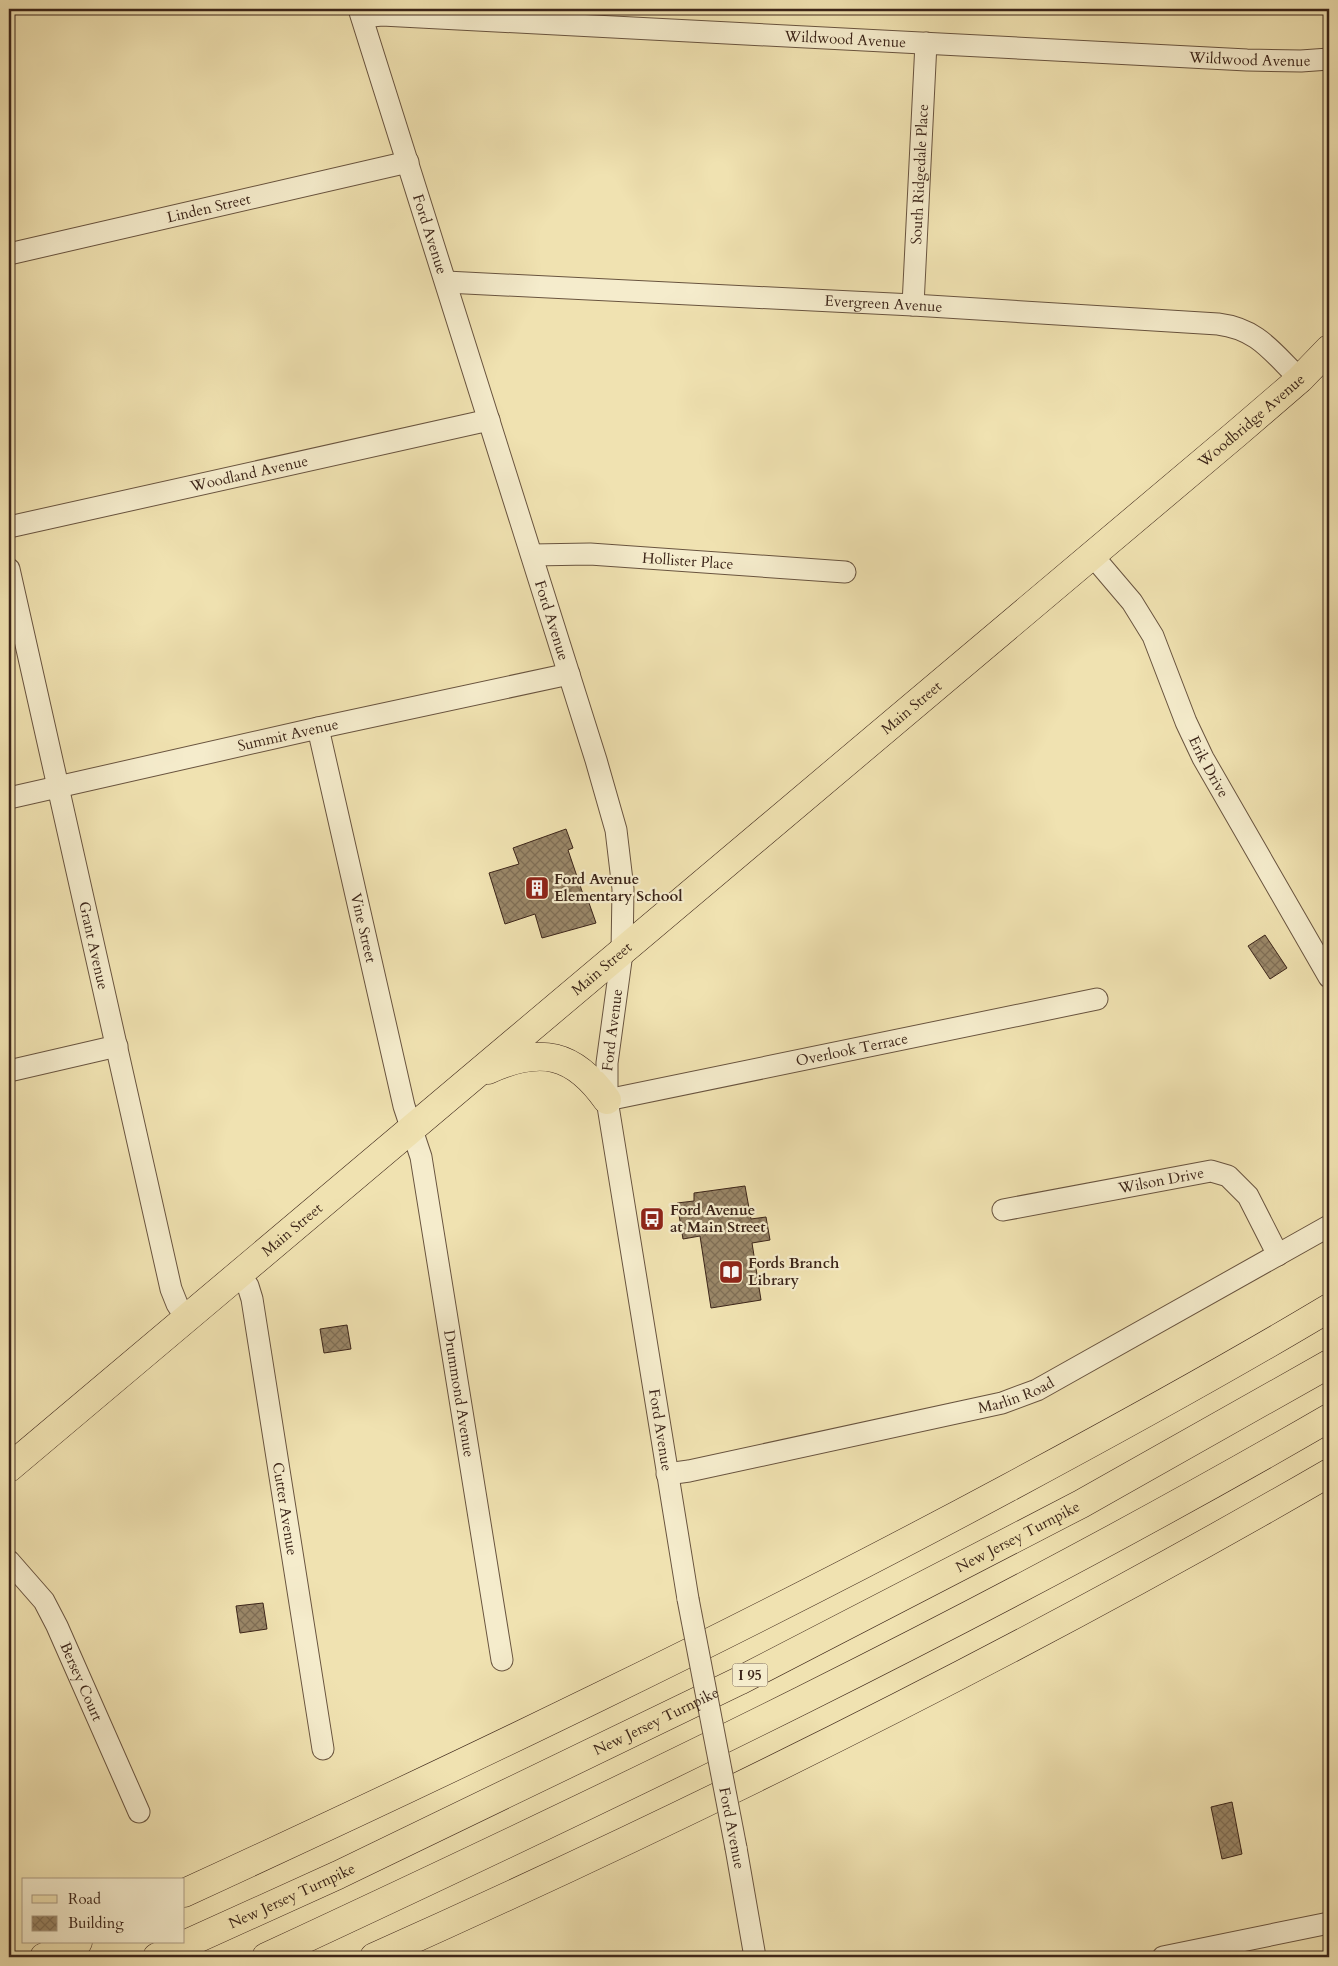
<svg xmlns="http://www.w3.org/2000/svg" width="1338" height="1966" font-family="Cardo,serif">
  <defs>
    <pattern id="building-cross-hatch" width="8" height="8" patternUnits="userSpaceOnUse" patternTransform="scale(1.25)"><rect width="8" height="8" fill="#9a8768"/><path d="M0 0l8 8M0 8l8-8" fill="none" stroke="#7f6e55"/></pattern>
  </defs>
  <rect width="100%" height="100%" fill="#f0e2b1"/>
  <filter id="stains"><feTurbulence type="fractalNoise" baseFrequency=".004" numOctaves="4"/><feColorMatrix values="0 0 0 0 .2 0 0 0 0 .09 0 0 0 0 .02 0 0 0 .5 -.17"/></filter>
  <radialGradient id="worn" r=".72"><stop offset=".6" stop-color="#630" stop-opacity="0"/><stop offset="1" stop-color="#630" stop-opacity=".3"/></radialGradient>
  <!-- building -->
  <g fill="url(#building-cross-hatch)" stroke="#3c2519">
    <path d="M566,829L573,848L568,850L586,903H589L596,923L542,938L535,914L505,924L489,873L519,864L513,848Z"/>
    <path d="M1265,935L1287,968L1270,979L1248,946Z"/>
    <path d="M745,1186L751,1219L766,1217L770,1240L752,1243L761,1300L711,1308L700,1236L683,1239L677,1203L694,1201V1193Z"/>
    <path d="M347,1325L351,1349L324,1353L320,1329Z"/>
    <path d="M263,1603L267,1629L240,1633L236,1606Z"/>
    <path d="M1232,1802L1242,1854L1222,1859L1211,1807Z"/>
  </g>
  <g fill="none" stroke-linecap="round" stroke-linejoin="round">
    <defs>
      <g id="minor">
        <path id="s1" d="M359,9L596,760L616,830L623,889L622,953L607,1063V1100L688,1599"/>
        <path id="s2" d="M362,17L382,15L1247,60L1301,61L1329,59"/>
        <path id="s3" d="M9,254L408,162"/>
        <path id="s4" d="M446,282L913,305L1218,324C1258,329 1272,352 1300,379"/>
        <path id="s5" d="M913,305L926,43"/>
        <path id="s6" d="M9,527L489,420"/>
        <path id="s7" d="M532,555L590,554L845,572"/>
        <path id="s8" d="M1092,555L1132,602L1153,636L1186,722L1203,758L1329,977"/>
        <path id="s9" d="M9,569L171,1289L177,1304L186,1318"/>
        <path id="s10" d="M318,728L404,1106L421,1157L502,1660"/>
        <path id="s11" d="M9,798L318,728L569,674"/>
        <path d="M9,1071L117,1046"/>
        <path id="s12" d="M607,1100L1097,999"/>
        <path id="s13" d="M1003,1210L1211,1171L1228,1176L1248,1196L1278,1255"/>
        <path id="s14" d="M239,1274L248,1286L252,1299L323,1749"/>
        <path id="s15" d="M667,1474L689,1471L1002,1403L1037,1390L1329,1226"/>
        <path id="s16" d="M9,1561L44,1601L57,1626L139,1812"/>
        <path d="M736,1848L755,1957"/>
        <path d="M1163,1957L1329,1923"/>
      </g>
      <g id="major">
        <path d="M488,1070C541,1046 574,1053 607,1100"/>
        <path id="s17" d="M9,1468L1236,434L1300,379L1329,349"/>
      </g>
      <g id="highway">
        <path d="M184,1893C462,1765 738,1633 1008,1488C1116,1430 1224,1371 1329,1308"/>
        <path d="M44,1957L78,1942"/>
        <path id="s18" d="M157,1957L338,1875L739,1681L1081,1504L1329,1364"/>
        <path d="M266,1957C627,1789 984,1618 1329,1418"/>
        <path d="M374,1957C700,1811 1020,1652 1329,1473"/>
      </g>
    </defs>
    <!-- minor casing -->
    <use href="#minor" stroke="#69543f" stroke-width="23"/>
    <!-- major casing -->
    <use href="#major" stroke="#3c2519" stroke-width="29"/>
    <!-- highway casing -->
    <use href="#highway" stroke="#3c2519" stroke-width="29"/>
    <!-- minor -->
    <use href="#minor" stroke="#f5eccc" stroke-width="21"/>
    <!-- major -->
    <use href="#major" stroke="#f0e2b1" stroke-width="28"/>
    <!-- highway -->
    <use href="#highway" stroke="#f0e2b1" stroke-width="28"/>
    <defs>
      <path id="minor-bridge" d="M688,1599L736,1848"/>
    </defs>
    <!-- minor-bridge casing -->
    <use href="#minor-bridge" stroke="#69543f" stroke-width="23" stroke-linecap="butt"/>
    <!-- minor-bridge -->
    <use href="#minor-bridge" stroke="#f5eccc" stroke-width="21"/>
  </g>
  <!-- icons -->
  <defs>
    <symbol id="building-square" viewBox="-11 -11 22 22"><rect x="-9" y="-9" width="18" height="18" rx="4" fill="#8f2418" stroke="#f5eccc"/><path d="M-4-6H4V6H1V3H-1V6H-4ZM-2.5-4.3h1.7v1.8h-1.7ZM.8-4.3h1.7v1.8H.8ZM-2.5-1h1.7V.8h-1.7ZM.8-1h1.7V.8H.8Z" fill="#fff"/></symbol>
    <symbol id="bus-square" viewBox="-11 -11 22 22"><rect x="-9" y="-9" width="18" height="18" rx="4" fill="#8f2418" stroke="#f5eccc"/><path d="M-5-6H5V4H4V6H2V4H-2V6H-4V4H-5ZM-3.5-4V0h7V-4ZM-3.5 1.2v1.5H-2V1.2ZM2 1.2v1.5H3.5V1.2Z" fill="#fff"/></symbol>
    <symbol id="library-square" viewBox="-11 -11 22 22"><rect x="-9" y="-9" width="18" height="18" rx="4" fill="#8f2418" stroke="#f5eccc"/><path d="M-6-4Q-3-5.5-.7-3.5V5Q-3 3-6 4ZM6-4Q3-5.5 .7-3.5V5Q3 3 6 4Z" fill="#fff"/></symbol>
  </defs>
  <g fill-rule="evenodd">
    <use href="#building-square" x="523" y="874" width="28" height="28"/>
    <use href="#bus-square" x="638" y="1205" width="28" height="28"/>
    <use href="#library-square" x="717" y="1258" width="28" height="28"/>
  </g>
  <g text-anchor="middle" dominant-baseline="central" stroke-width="4.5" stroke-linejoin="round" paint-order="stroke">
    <!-- shield labels -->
    <rect fill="#f5eccc" stroke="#74614f" stroke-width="1" x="732.5" y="1663.5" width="35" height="23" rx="4"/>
    <g font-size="14" font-weight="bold" fill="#3c2519">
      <text x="750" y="1675">I 95</text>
    </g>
    <!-- street labels -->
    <g font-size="15" fill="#3c2519" stroke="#f5eccc">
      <text stroke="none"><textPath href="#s2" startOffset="484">Wildwood Avenue</textPath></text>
      <text stroke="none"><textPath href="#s2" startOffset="889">Wildwood Avenue</textPath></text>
      <text stroke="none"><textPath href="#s5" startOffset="131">South Ridgedale Place</textPath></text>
      <text stroke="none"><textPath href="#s3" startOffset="205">Linden Street</textPath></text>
      <text stroke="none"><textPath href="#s1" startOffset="236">Ford Avenue</textPath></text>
      <text stroke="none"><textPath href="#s4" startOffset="438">Evergreen Avenue</textPath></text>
      <text stroke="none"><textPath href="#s17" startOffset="1625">Woodbridge Avenue</textPath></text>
      <text stroke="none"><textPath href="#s6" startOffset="246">Woodland Avenue</textPath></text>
      <text stroke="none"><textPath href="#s7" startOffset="156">Hollister Place</textPath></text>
      <text stroke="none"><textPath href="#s1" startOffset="641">Ford Avenue</textPath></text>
      <text stroke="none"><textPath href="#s17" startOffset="1180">Main Street</textPath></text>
      <text stroke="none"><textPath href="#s11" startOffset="286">Summit Avenue</textPath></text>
      <text stroke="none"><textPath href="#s8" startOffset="244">Erik Drive</textPath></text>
      <text stroke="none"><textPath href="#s10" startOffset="205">Vine Street</textPath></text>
      <text stroke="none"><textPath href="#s9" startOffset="386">Grant Avenue</textPath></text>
      <text stroke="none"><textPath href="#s17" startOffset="775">Main Street</textPath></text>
      <text transform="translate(612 1030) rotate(-83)">Ford Avenue</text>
      <text stroke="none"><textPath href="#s12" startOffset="250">Overlook Terrace</textPath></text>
      <text stroke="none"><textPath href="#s13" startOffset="161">Wilson Drive</textPath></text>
      <text stroke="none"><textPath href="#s17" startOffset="370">Main Street</textPath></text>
      <text stroke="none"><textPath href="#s10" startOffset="681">Drummond Avenue</textPath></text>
      <text stroke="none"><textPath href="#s15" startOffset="358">Marlin Road</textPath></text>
      <text stroke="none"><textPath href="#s1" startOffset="1466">Ford Avenue</textPath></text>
      <text stroke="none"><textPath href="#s14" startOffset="241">Cutter Avenue</textPath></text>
      <text stroke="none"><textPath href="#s18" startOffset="958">New Jersey Turnpike</textPath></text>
      <text stroke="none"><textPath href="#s16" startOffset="142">Bersey Court</textPath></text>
      <text stroke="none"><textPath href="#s18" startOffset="552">New Jersey Turnpike</textPath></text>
      <text transform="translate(732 1828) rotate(79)">Ford Avenue</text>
      <text stroke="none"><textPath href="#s18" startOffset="148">New Jersey Turnpike</textPath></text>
    </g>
    <!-- poi labels -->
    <g font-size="15" font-weight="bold" fill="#3c2519" stroke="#f5eccc" text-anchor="start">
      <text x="554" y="879">Ford Avenue<tspan x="554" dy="17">Elementary School</tspan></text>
      <text x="670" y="1210">Ford Avenue<tspan x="670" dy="17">at Main Street</tspan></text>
      <text x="748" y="1263">Fords Branch<tspan x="748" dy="17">Library</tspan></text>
    </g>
  </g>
  <!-- margin -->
  <rect width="1338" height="1966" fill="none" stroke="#f0e2b1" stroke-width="30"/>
  <rect x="10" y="10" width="1318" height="1946" fill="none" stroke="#3c2519" stroke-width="2.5"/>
  <rect x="15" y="15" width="1308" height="1936" fill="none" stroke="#3c2519"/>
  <!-- legend -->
  <rect x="22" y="1878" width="162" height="65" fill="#f5eccc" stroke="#ab9c84"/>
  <rect x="32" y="1895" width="25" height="8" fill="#f0e2b1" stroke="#ab9c84"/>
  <text x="68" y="1904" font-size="15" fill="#3c2519">Road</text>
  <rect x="32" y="1916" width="25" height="15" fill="url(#building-cross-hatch)" stroke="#ab9c84"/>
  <text x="68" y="1928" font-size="15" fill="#3c2519">Building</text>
  <rect width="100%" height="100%" filter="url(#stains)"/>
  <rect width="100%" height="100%" fill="url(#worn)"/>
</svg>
